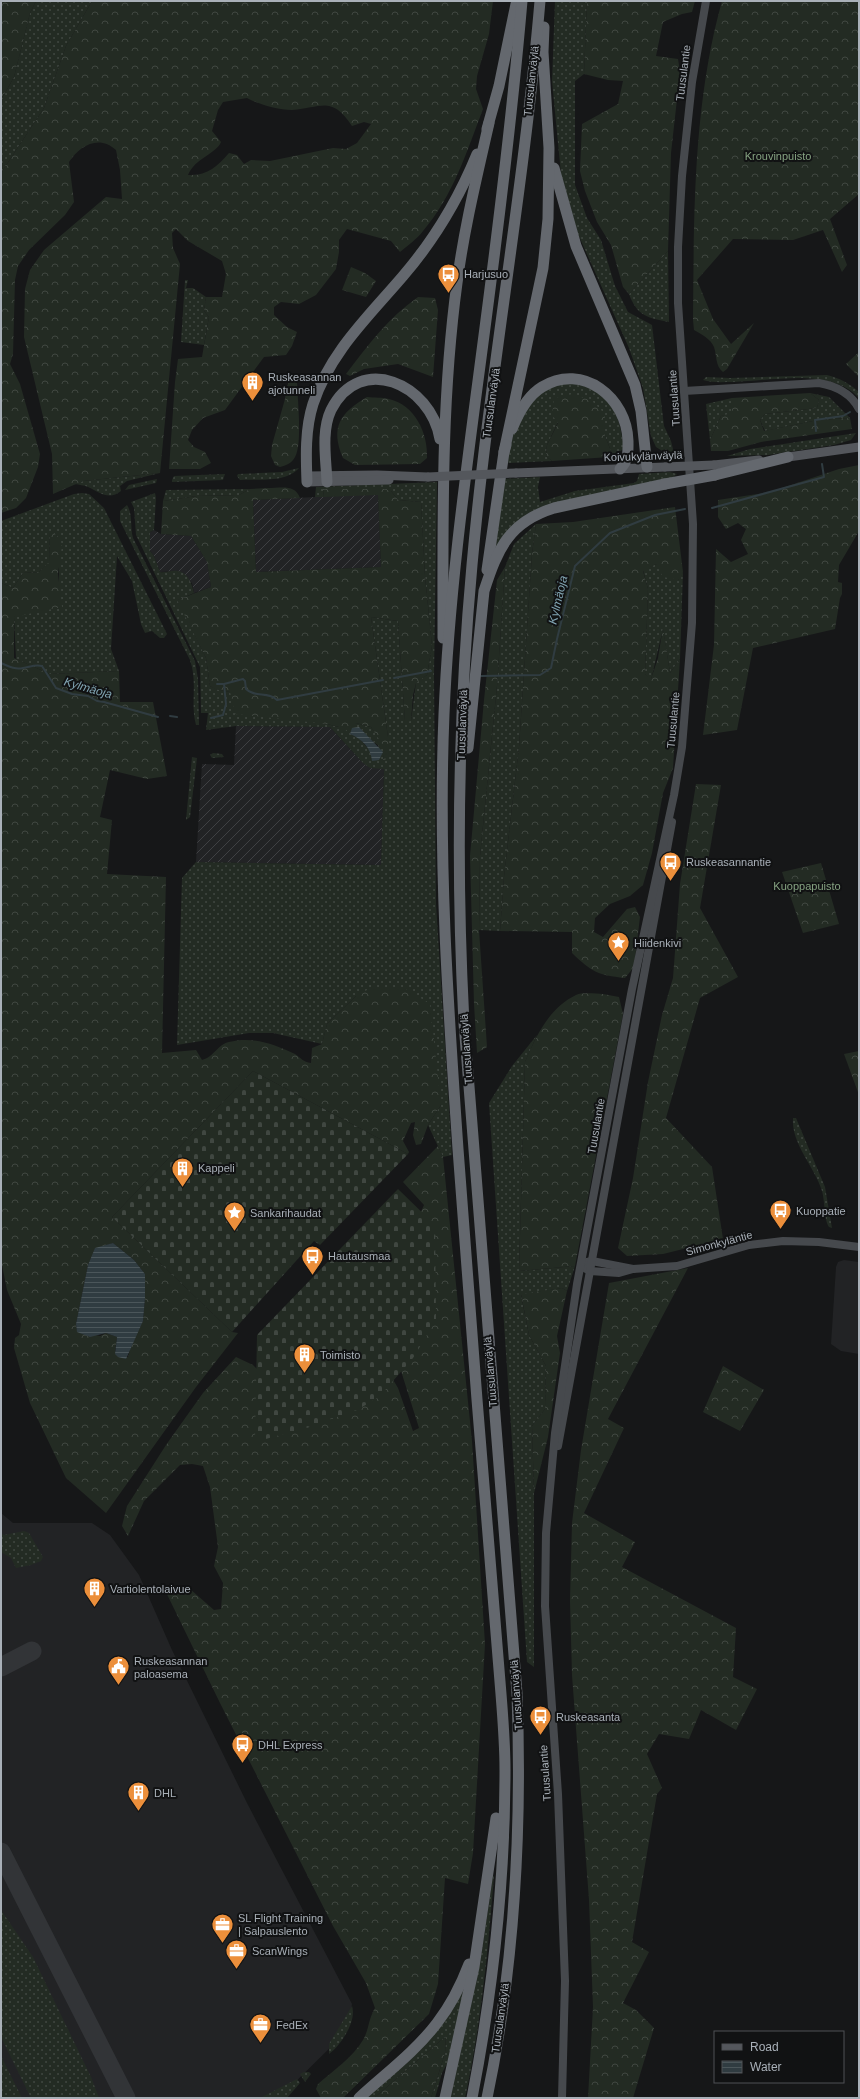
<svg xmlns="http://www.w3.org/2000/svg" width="860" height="2099" font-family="Arial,sans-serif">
  <defs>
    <pattern id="industrial-furrows" width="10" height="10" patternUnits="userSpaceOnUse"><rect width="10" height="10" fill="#222325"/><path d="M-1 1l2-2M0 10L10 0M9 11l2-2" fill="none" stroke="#3f4043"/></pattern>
    <pattern id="grass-dots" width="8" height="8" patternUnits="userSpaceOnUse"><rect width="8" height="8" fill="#232b23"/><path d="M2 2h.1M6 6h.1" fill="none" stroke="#404741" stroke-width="1.8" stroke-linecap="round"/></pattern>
    <pattern id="forest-crowns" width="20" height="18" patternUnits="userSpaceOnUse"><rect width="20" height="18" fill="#232b23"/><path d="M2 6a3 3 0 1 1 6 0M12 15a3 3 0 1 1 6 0" fill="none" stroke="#404741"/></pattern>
    <pattern id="cemetery-stones" width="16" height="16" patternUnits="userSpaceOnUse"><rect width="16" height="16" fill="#232b23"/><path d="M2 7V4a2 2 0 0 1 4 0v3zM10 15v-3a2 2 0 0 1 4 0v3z" fill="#404741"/></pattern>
    <pattern id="water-rules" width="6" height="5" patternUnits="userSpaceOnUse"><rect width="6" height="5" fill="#303c41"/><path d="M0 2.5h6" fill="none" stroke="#4b565a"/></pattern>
  </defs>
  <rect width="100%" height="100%" fill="#161718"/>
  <!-- built -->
  <g fill="#222325">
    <path d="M844,1260L859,1262V1354L841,1351L831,1344L836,1267L838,1262Z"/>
    <path d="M1,1513L13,1523H92L110,1535L139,1575L172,1650L247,1803L352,2004L350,2015L342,2036L279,2098H1Z"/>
  </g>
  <!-- industrial -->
  <g fill="url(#industrial-furrows)">
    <path d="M378,494L381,567L256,572L253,500Z"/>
    <path d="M154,530L161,534L191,536L207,562L211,587L194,593L192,583L177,571L160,572L154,556L150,551V532Z"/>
    <path d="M236,726L330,727L363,763L384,769L381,865L196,862L202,764L234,765Z"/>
  </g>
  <!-- grass -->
  <g fill="url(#grass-dots)" fill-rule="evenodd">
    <path d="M36,1H92L66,46L44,108L1,173V100L14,77L30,13Z"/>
    <path d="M555,1H587L584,74L575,81V185L587,218L601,240L615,286L628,312L652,325L664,426L671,441L674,453L664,452L656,447L651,436L643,388L629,348L578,234L561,174L552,81Z"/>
    <path d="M668,251L669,322C648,318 637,316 629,294Z"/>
    <path d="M185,280H188L186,288H193L206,297L204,311L209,317L204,345L181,342Z"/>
    <path d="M827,375C839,378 849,383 859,392V398C831,367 772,381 733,382C723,382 712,383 703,380L706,377L730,378Z"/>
    <path d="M565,383C573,384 585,384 593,387C616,399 621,425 624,449L609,457L611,451L605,436V414L558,422L547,445L546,456L552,461L507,463C510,438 521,405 544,390C550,387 558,385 565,383Z"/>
    <path d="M810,393L829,397L850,418L818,420L765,431L760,420L765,414L817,408L819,400Z"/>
    <path d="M732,398V414L721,416L710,440L706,404Z"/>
    <path d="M856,433L851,440L834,445L768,455L727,456L750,449Z"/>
    <path d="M299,468C286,483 258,479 240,480L237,476L238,474L282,472Z"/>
    <path d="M670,472L677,474L672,478L552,504L493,554L503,479L540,477L538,487L540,502L575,491L634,483L637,481L639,474Z"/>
    <path d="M160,473L127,481L120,486L121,491C109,501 99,492 88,487C84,485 79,485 75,484L83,481Z"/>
    <path d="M225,474L223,480L172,482V480L174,476Z"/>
    <path d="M157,479L156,483L125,490L129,485Z"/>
    <path d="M437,482L434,675L436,904L452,1155L443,1157L428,1125L441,1105L356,996L327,1024L322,1044L273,1033H249L177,1045L182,878L196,862L381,865L384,769L370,768L363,763L330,727L236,726L206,730L208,713H201L200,667L136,535L134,508L131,502L155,493L156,498L154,530L150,532V551L154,556L160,572C166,573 171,570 177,571C188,572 192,584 194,593L178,600L206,658L210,686L216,689L230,692L327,724L339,727L356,723L371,727L385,747L383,763L388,737L371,617L398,621L405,721H411L416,682L427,675L432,646L425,576L421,502L398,500L391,491L323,489L324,497H315L316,487ZM359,727L371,740L379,746L372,753L359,738Z"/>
    <path d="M250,489L239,495L197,496L163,501L166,490Z"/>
    <path d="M82,493L89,494L104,508L167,634L164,638H160L152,631L145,633L141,624L132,581L117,556L111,649L119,671L50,674L16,659L14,617L59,584V537L50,532L49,563L39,572L23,573L13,588L1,583V521L74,494Z"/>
    <path d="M127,505C133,514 130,527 133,538L195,661L198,679L199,725H196C190,703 198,683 190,660L120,521V511Z"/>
    <path d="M536,524L532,554L519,747L504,877L500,931L479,930L480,856L497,686L505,567L514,544Z"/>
    <path d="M656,564L679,580L683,572L680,659L670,673L663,629L651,680L645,674L648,589L643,570Z"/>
    <path d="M213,753L222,754L224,757L212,758L210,755Z"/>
    <path d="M192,757L197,758L190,817L186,820Z"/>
    <path d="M537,1035L525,1062L519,1271L575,1266L567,1291L562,1288L521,1295L529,1335L546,1366L545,1409L532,1426L534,1493V1667L527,1662L489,1103L512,1066Z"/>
    <path d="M793,1118H796L825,1187L832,1228L829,1227C824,1220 825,1201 822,1191C815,1167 791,1144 793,1118Z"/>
    <path d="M24,1531L29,1533L43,1557L41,1561L31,1565L16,1568L11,1558L1,1552V1533L4,1535Z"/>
    <path d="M493,1876H494C488,1951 481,2025 465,2098H449L481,1955Z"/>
    <path d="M1,1910L33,1957L91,2077L99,2098H31L1,2037Z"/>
    <path d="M466,1985L449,2060L442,2073L435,2098H431L445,2053L446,2036L374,2098H366Z"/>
    <path d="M352,2006C357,2021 341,2045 329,2054V2044Z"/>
    <path d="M1,2056L22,2098H1Z"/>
    <path d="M304,2072H309L311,2074L305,2082L300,2074Z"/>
    <path d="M297,2079L300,2083L287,2098H260Z"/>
  </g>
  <!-- forest -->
  <g fill="url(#forest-crowns)" fill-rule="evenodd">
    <path d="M1,1H36L30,13L14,77L1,100Z"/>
    <path d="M92,1H493L489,34L477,76L476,89L483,109C467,151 453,196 423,231C417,239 408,245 400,252L391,241L347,229L339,240V252L336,269L316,295L299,304L281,302L274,307V315L287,327L297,332L292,346L286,355L264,357L225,410L203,418L192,430L188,440L194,447L205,452L211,463L200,469H169L175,382L178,359L202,357L209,317L204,311L206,297H222L226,274L222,261L188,241L176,229L172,233L173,248L180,264L160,473L83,481L53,494L52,454L24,337L25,289L30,270L44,250L106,197L122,199L120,170L116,150C99,134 79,146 69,162L74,202L65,215L29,250L18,266L15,280L13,354L10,364L20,384L40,454L38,467L26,498L16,508L1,513V173L44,108L66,46ZM247,98C260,105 278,110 292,110C322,108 331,95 352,126L364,122L371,124L357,143L346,149L333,148L270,161L251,160L244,164L237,155L229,153C217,167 207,176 188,175C195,158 216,154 221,142L212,131L218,110L223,102Z"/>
    <path d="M587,1H695L692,12L682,14L663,22L656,56L678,59L680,72L671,153L668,251L629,294L623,287L611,245L597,222L585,191L580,171L582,124L618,104L623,81L608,80L584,74Z"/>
    <path d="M722,1H859V194L830,219L847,265L842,272L823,230L793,240L733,239L697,280L713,319L731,344L754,323L727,369L723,372C715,366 717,355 714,347C711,339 701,334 694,330L693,320C694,213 693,105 722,1Z"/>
    <path d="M351,267L365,273L376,281L366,297L342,290Z"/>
    <path d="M418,297L435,298L438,310L433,377L398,364L364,369L350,376L346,374C368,345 388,318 418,297Z"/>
    <path d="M859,352V377L846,364Z"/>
    <path d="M291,378L297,379C297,396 303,444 295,457C292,463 287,465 280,467L275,465L271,456L272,445L285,399L286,388Z"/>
    <path d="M810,393L819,400L817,408L765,414L760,420L764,431L818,420L850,418L852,429L761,442L728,451H711L710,440L721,416L732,413V398Z"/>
    <path d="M573,394L592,401L605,414V436L611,451L609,457L552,461L546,456L547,445L558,423L552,415L554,398Z"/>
    <path d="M367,397C374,398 382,397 389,399C415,405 428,433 427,458L420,464L355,465L343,458C330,427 340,413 367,397Z"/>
    <path d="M859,465V531L839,565L838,582L842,583V594L840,598L835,629L753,648L737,730L703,735L714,645L716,549L731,562L748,554L741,540L746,529L738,523L726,529L718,517V500L770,492L839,469Z"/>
    <path d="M268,488C282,488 295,484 300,498L253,500L256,572L381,567L378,495L324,497L323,489H384L391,491L398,500L421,502L425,576L432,646L427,675L416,683L413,695L411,721L405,722L398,621L371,617L388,737L389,753L383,764L384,747L371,727L356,723L344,732L339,727L327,724L235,714L230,692L215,689L210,686L206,658L177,600L211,587L207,562L191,536L161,534L163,501L197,496L239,495L250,489Z"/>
    <path d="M675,507L683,572L680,580L663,577L656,564L643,571L648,589L645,674L651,679L658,658L663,627L670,673L680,659L673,768L663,793L652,853L643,885L630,896L610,904L595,918L594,932L603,937L627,909L635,907L640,917L634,967L625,978C597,975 592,972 572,953V932L500,931L504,877L519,747L532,554L536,524L573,522Z"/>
    <path d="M50,531L59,537L62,545L58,574L62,607L14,617V658L50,674L119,671L120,702H153L167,776L147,779L110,770L100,817L112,820L107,874L166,877L162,1053L196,1050L202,1060C214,1057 218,1044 229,1042C252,1036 274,1044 295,1054C301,1058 303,1062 311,1063L312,1048L322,1044L327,1024L356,996L367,990L380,987L406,989L430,1004L441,1105L428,1125L421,1144L416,1145L413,1135L415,1122L411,1123L403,1141L409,1152L408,1154L253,1071L112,1217L232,1332L238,1333L196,1387L106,1513L66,1478L30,1403L14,1348L15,1338L19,1335L21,1324L7,1290L1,1260V583L13,588L23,573L39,572L49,562ZM113,1243L134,1260L145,1274V1298L143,1321L131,1345L128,1357L115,1351L117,1337L106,1333L100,1336L77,1331L76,1324L88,1265L95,1249Z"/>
    <path d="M505,567L497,686L480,856L479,930L487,1047L477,1053L474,1004L470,856L484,700L497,580Z"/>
    <path d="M696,784L721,785L700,908L738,977L700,998L666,1118L712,1167L723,1239L663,1254L627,1256L618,1248L633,1178L648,1082L662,1015L673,978L680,884Z"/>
    <path d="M821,863L839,924L803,933L782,872Z"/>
    <path d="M603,994L619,997L623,1014L575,1266L519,1271L525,1062C536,1036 549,1008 576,995C583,992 596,994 603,994Z"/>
    <path d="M859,1051V1095L844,1054Z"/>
    <path d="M438,1146L443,1157L472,1441L485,1644L473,1853L468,1884L445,1878L438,1984L429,2014L343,2098H321L316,2089L318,2084C333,2071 353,2057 363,2040C369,2030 368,2020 375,2008L366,1983L333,1926L220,1703L163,1586L190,1589L214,1610L221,1609L223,1583L214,1566L218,1547L210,1487L203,1466L192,1464L180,1465L144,1501L128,1536L122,1526L127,1506L166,1445L203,1393L236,1357L253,1365L259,1371L392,1378L398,1388L413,1431L419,1428L396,1355L416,1223L424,1205L403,1182Z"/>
    <path d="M688,1268L608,1419L624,1428L584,1513L635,1542L622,1567L736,1628L733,1677L757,1689L736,1730L701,1710L689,1739L659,1734L647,1754L662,1788L657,1794L632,1942L649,1952L623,2003L636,2010L654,2028L633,2098H588L593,2007L589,1900L572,1675L570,1601L572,1523L581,1450L609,1283Z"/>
    <path d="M562,1288L567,1291L557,1336L560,1353L548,1437L534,1493L532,1426L545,1409L546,1366L529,1335L521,1294Z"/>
    <path d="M723,1366L764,1390L740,1431L703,1412Z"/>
    <path d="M446,2036L445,2053L431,2098H374Z"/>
  </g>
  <!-- cemetery -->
  <g fill="url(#cemetery-stones)">
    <path d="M253,1071L408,1154L320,1245L314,1241L232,1332L112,1217Z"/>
    <path d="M398,1189L435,1225L436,1320L413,1358L379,1397L357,1410L305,1428L255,1442L257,1335Z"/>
  </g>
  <!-- water -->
  <g fill="url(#water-rules)">
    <path d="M359,727L383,752L379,760L372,761C371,748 362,739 350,734L352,728Z"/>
    <path d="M113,1243L134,1260L145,1274V1298L143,1321L126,1359L118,1357L115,1354L117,1337L106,1333L90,1337L77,1332L76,1324L88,1265L95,1248Z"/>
  </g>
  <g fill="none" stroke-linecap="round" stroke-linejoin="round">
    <!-- stream -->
    <g stroke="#303c41" stroke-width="2">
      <path d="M816,431L815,420L843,416L850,412"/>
      <path d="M712,508L824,477L822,464"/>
      <path d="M1,663C8,666 15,670 23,668C30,667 35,664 42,666L56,688L72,694L88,696L97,701L104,702L158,717"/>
      <path d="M481,676L540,675L551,668L557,639L575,566L610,533L655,515L685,509"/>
      <path d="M394,678L431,671"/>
      <path d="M217,684H224"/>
      <path d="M170,716L177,717"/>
      <path d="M211,718L223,715L226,704L224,684L243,679L245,681L246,689C255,698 268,691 277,700L383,680"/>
    </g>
    <!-- taxiway -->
    <g stroke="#323437" stroke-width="19">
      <path d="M1,1667L32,1651"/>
      <path d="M1,1852L126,2098"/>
    </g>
    <!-- secondary -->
    <g stroke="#46494d" stroke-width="8">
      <path d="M684,391L819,383C836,386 851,393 859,409"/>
      <path d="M587,1262L592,1261L633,1269"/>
      <path d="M586,1269L590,1271L619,1273L633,1269L677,1266L749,1245L783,1241L819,1242L859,1247"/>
      <path d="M558,1446L672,822"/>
      <path d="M562,2098L565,1981L558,1794L545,1606L546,1533L555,1433L577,1284L632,989L674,795L682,747L692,623L693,524L678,303V247L682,176L692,82L706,1"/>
    </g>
    <!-- primary -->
    <g stroke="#54575c" stroke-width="9">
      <path d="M781,458L859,447"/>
      <path d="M714,465L759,460"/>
      <path d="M516,473L665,467"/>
      <path d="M307,476L377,475L428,477"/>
      <path d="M307,482L389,480"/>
    </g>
    <!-- highway -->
    <g stroke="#64686e" stroke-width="11">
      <path d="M487,129L499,86L516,4"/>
      <path d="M554,168L576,246L635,385L641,411L647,467"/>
      <path d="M512,429C518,414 527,396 542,387C583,362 627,398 628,441C628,452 629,460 620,469"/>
      <path d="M504,452L543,268L548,219L549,148L543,52L544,27"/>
      <path d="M715,475L788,457"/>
      <path d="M307,482C306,457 305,429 313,404C330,352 369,316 403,276C434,240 459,198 477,154"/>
      <path d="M327,482C326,459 321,431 331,410C360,352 431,384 440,439"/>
      <path d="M487,570L504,452L506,445"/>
      <path d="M443,638C443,520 441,401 457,283C464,229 477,176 489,123"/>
      <path d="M468,748L484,591C498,548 509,522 554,508L665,484"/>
      <path d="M359,2098C385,2074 415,2052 437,2023C451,2005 461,1985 469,1964"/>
      <path d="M445,2098L474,1967L496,1818"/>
      <path d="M472,2098C493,1990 505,1880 505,1770C505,1744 503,1719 501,1694C486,1512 471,1331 458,1149C448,1005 438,859 444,714C450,569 473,425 491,281C503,188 514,94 522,1"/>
      <path d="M487,2098C515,1965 522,1828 517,1693L464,1023C456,871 458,717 472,565C489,376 524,190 540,1"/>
    </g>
    <!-- primary-bridge -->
    <g stroke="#54575c" stroke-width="9">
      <path d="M665,467L714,465"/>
      <path d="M428,477L516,473"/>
    </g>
    <!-- highway-bridge -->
    <path stroke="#64686e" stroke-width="11" d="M665,484L715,475"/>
  </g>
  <!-- icons -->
  <defs>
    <symbol id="bus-pin" viewBox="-11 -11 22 30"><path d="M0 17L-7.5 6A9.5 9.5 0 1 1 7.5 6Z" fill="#ec8f3b" stroke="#111213"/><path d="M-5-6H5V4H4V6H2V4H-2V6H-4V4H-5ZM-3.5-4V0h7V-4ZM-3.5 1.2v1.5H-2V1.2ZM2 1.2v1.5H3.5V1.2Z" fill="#fff"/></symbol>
    <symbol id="building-pin" viewBox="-11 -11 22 30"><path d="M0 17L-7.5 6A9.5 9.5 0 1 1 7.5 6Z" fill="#ec8f3b" stroke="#111213"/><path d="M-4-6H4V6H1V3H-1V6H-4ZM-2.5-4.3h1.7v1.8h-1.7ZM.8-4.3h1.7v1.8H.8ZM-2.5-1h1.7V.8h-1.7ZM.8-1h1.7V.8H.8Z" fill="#fff"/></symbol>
    <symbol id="sight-pin" viewBox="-11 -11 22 30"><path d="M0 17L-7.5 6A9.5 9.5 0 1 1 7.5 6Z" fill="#ec8f3b" stroke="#111213"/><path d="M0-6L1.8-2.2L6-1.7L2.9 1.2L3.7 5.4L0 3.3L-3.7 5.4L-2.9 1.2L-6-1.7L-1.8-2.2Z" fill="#fff"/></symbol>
    <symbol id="civic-pin" viewBox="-11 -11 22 30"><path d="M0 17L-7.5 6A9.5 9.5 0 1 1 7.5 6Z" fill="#ec8f3b" stroke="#111213"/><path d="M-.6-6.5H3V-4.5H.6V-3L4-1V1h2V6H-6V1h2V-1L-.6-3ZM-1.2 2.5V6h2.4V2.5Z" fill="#fff"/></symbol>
    <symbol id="office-pin" viewBox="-11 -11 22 30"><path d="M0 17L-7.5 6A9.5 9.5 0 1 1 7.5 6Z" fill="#ec8f3b" stroke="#111213"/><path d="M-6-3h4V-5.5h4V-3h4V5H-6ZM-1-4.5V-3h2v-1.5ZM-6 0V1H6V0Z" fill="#fff"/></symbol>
  </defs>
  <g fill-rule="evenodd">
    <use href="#bus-pin" x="436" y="262" width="25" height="34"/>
    <use href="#building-pin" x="240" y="370" width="25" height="34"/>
    <use href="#bus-pin" x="658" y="850" width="25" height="34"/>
    <use href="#sight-pin" x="606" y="930" width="25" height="34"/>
    <use href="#building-pin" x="170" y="1156" width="25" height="34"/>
    <use href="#bus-pin" x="768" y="1198" width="25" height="34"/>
    <use href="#sight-pin" x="222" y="1200" width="25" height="34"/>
    <use href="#bus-pin" x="300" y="1244" width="25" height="34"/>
    <use href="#building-pin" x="292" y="1342" width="25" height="34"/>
    <use href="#building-pin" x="82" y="1576" width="25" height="34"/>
    <use href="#civic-pin" x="106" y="1654" width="25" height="34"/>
    <use href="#bus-pin" x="528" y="1704" width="25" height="34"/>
    <use href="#bus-pin" x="230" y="1732" width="25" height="34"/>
    <use href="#building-pin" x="126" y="1780" width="25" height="34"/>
    <use href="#office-pin" x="210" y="1912" width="25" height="34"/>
    <use href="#office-pin" x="224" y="1938" width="25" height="34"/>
    <use href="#office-pin" x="248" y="2012" width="25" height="34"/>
  </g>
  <g text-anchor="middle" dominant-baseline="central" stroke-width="4" stroke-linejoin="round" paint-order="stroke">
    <!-- street labels -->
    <g font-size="11" fill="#a9b0b8" stroke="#111213">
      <text transform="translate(683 73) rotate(-83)">Tuusulantie</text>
      <text transform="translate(531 81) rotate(-84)">Tuusulanväylä</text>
      <text transform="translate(674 398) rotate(-94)">Tuusulantie</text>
      <text transform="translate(491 403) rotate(-82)">Tuusulanväylä</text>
      <text transform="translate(643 456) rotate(-2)">Koivukylänväylä</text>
      <text transform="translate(673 720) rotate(-85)">Tuusulantie</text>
      <text transform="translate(462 725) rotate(-88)">Tuusulanväylä</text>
      <text transform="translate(466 1049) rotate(-94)">Tuusulanväylä</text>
      <text transform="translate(596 1126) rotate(-80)">Tuusulantie</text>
      <text transform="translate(719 1243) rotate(-15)">Simonkyläntie</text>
      <text transform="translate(490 1372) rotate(-95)">Tuusulanväylä</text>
      <text transform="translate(516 1695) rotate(-94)">Tuusulanväylä</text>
      <text transform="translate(545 1773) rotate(-94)">Tuusulantie</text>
      <text transform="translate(500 2018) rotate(-82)">Tuusulanväylä</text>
    </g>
    <!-- park labels -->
    <g font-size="11" fill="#85a281" stroke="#111213">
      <text x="778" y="156">Krouvinpuisto</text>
      <text x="807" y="886">Kuoppapuisto</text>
    </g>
    <!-- poi labels -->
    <g font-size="11" fill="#a9b0b8" stroke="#111213" text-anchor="start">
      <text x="464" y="274">Harjusuo</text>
      <text x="268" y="377">Ruskeasannan<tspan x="268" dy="13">ajotunneli</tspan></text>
      <text x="686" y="862">Ruskeasannantie</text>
      <text x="634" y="943">Hiidenkivi</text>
      <text x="198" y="1168">Kappeli</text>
      <text x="796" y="1211">Kuoppatie</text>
      <text x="250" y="1213">Sankarihaudat</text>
      <text x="328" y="1256">Hautausmaa</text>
      <text x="320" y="1355">Toimisto</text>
      <text x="110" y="1589">Vartiolentolaivue</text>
      <text x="134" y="1661">Ruskeasannan<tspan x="134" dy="13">paloasema</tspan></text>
      <text x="556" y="1717">Ruskeasanta</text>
      <text x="258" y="1745">DHL Express</text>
      <text x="154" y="1793">DHL</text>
      <text x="238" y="1918">SL Flight Training<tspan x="238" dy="13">| Salpauslento</tspan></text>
      <text x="252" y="1951">ScanWings</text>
      <text x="276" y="2025">FedEx</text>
    </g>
    <!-- water labels -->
    <g font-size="12" font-style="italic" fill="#81a4b2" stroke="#111213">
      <text transform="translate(558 600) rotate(-77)">Kylmäoja</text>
      <text transform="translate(88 688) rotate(16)">Kylmäoja</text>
    </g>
  </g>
  <!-- border -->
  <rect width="860" height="2099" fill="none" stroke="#a9b0b8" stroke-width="4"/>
  <!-- legend -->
  <rect x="714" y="2031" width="130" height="52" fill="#111213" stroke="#4e5155"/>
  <rect x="722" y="2044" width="20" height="6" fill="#54575c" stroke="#4e5155"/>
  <text x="750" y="2051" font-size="12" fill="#a9b0b8">Road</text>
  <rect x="722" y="2061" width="20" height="12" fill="url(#water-rules)" stroke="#4e5155"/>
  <text x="750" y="2071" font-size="12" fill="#a9b0b8">Water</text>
</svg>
